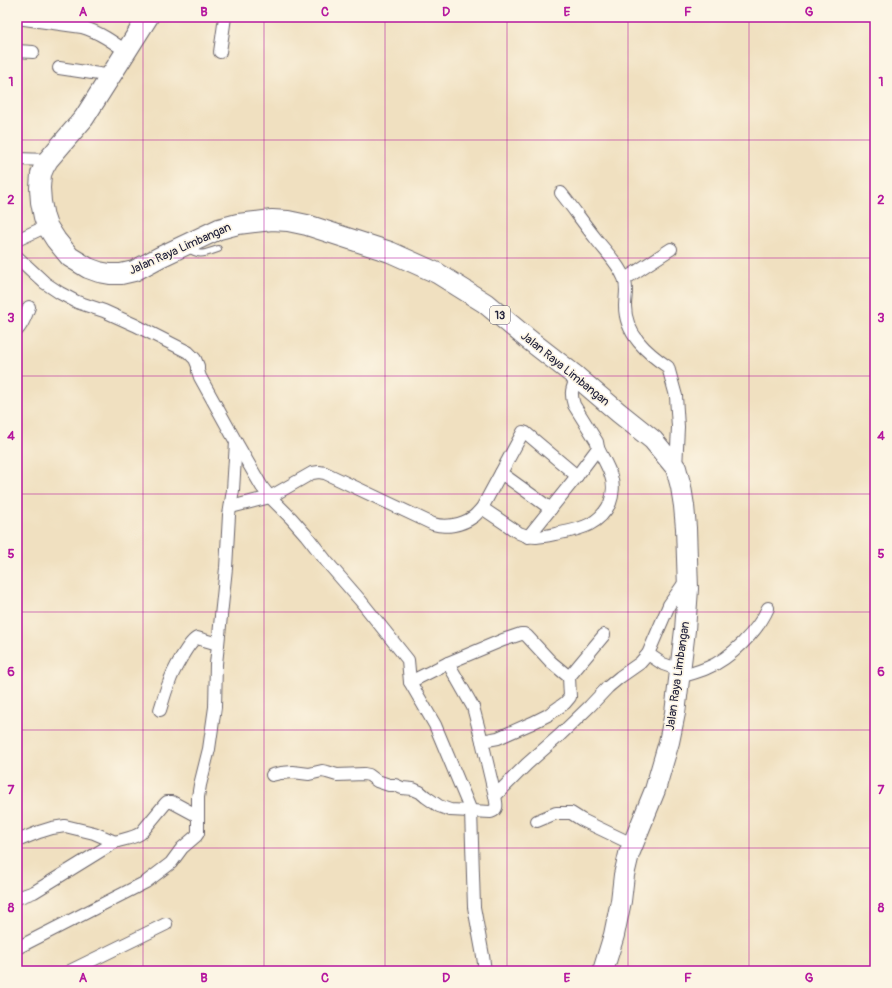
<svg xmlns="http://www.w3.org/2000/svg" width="892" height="988" font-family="Pangolin,sans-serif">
  <rect width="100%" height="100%" fill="#fcf5e5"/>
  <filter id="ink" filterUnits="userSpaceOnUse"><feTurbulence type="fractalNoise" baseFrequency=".025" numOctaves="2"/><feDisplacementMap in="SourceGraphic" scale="8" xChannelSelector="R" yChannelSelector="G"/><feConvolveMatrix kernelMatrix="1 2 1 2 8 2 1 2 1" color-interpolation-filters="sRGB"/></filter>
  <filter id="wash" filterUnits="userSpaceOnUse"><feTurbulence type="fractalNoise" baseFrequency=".012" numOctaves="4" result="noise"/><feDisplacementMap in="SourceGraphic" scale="16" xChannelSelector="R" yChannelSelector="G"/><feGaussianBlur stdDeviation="0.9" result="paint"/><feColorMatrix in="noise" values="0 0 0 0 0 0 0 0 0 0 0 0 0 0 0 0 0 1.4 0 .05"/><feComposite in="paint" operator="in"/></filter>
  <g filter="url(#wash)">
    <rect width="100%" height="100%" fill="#f0e0c0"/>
  </g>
  <g filter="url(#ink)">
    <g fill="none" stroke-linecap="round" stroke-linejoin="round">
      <defs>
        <path id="service" d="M187,248C200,257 205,253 218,249"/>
        <g id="minor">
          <path d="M17,18L82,27C99,32 113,42 127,52"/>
          <path d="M17,51L33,52"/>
          <path d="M220,52L225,17"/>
          <path d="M59,68L112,76"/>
          <path d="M17,159L48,160"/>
          <path d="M561,193C573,208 584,224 596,239C606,252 618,263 624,278C628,287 625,297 625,306C625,334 647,353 668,367L676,396L678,427L676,468"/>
          <path d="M17,240L47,226"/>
          <path d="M17,257L45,283L60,293L77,302L104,311L135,325L188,352L195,359L198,366V371L200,377L236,442L262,487L270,497L291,518L306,535L327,562L360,600L408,660L410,682L435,725L471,811L474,907L483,956L485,971"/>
          <path d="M625,279L671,249"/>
          <path d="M17,330C23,325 26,315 29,307"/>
          <path d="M501,473L551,509"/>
          <path d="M231,507L270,497L312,473L319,472L325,473L433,524C446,528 462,525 473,517C476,515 479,511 482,508L523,432L526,433L577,476"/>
          <path d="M482,508L519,533C534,540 545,536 560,533C582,529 600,524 610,503C613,495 614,484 611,476C608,466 602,457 598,448"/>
          <path d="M528,537L577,476L598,448L597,442L574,405C570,393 572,388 577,377"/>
          <path d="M604,635L569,677L570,697L565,703L548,715L532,723L498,738L482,741L495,796L527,764L560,735L590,706L608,687L620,677L640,663L648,654L669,605L687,579"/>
          <path d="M648,654L663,664L680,670"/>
          <path d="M448,663L473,707L482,741"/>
          <path d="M680,677C689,674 698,672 707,668C730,659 758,631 768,608"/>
          <path d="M410,682L448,663L503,640L521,634H524L527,636L551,662L569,677"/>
          <path d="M160,710C163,701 165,692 169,683C172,673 189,641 197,638L218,644"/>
          <path d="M272,775L281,773L293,772L309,774L322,771L327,772L337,775L364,774L369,775L377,781L389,785H395L402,788L413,789L420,792L426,797L439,806L450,810L491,812C499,809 496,803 495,796"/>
          <path d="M537,821L556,813H571L582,820L632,844"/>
          <path d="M17,841L39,832L52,828L65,826L94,833L115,842"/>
          <path d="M17,898L34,892L115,842C124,839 134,838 141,833L165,804L167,802H172L198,816"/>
          <path d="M17,948L146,882L171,863L182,848L196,836L198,833V797L200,785L209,749L215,707L216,664L226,568L229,515L233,490L236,442"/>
          <path d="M70,971L166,924"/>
        </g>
        <path id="trunk" d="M148,17L84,118L48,160L44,167L41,174L40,188L41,202L44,217L47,226L56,240L70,257L88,268L99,272L110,274H121L134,271L160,257L219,229L238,224L272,220L288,221L307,225L390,252L437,273L485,303L528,339L577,377L618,412L653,440L676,468L681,487L684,506L686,528L688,589L685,630L675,713L669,742L655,790L629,854L624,875L621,901L614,935L603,971"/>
      </defs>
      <!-- service casing -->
      <use href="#service" stroke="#6a646a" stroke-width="8"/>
      <!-- minor casing -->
      <use href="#minor" stroke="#6a646a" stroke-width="14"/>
      <!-- trunk casing -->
      <use href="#trunk" stroke="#6a646a" stroke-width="22"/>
      <!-- service -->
      <use href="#service" stroke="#fff" stroke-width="6"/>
      <!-- minor -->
      <use href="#minor" stroke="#fff" stroke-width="12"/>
      <!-- trunk -->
      <use href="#trunk" stroke="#fff" stroke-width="20"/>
    </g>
  </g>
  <!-- grid -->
  <path fill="none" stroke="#b5179e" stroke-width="1" stroke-opacity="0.55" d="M143,17V971M264,17V971M385,17V971M507,17V971M628,17V971M749,17V971M17,140H875M17,258H875M17,376H875M17,494H875M17,612H875M17,730H875M17,848H875"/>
  <g text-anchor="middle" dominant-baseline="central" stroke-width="3.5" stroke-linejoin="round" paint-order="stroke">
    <!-- shield labels -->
    <rect fill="#fcf5e5" stroke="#63616e" stroke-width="1" x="490" y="306" width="20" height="18" rx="3"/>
    <g font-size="11" font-weight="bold" fill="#22223b">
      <text x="500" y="315">13</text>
    </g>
    <!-- street labels -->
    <g font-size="12" fill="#22223b" stroke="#fcf5e5">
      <text transform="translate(180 249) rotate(-24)">Jalan Raya Limbangan</text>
      <text transform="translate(565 369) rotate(39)">Jalan Raya Limbangan</text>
      <text transform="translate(678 676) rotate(-82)">Jalan Raya Limbangan</text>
    </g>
  </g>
  <!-- margin -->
  <rect width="892" height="988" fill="none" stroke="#fcf5e5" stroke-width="44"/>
  <rect x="22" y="22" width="848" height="944" fill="none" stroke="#b5179e" stroke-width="1.5"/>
  <g font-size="13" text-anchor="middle" font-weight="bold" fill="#b5179e">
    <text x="83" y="16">A</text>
    <text x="204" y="16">B</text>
    <text x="325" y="16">C</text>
    <text x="446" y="16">D</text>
    <text x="567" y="16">E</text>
    <text x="688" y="16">F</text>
    <text x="809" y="16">G</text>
    <text x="11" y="86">1</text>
    <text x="881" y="86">1</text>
    <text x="11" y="204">2</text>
    <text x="881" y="204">2</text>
    <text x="11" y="322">3</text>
    <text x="881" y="322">3</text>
    <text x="11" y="440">4</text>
    <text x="881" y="440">4</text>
    <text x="11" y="558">5</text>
    <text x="881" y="558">5</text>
    <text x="11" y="676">6</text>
    <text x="881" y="676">6</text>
    <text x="11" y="794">7</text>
    <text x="881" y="794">7</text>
    <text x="11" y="912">8</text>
    <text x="881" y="912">8</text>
    <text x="83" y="982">A</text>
    <text x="204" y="982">B</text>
    <text x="325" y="982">C</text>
    <text x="446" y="982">D</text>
    <text x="567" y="982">E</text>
    <text x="688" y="982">F</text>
    <text x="809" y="982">G</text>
  </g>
</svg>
